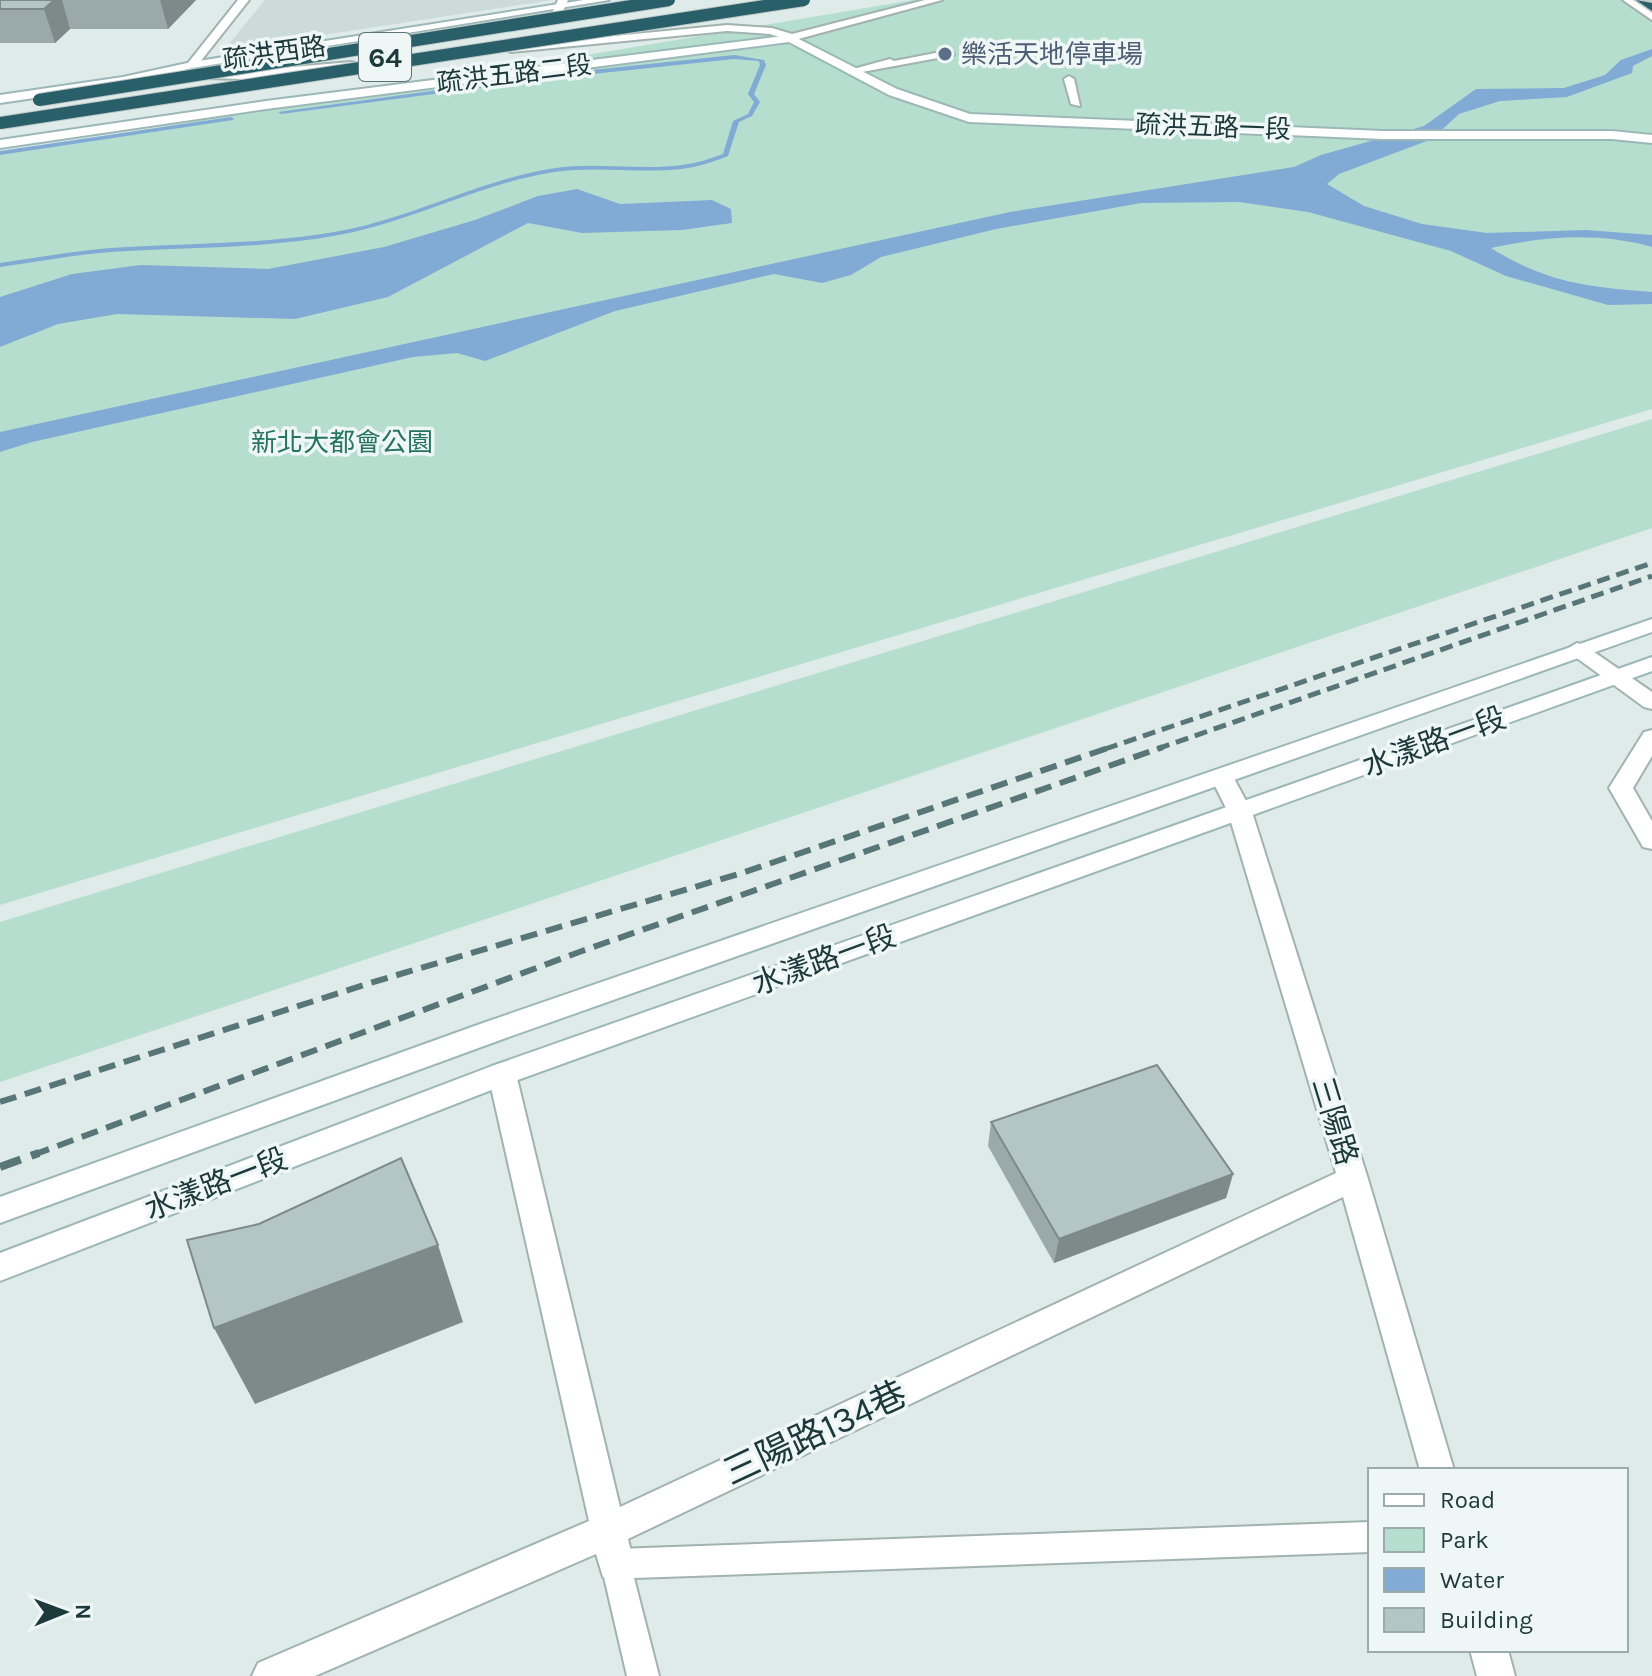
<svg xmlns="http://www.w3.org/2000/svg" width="1652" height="1676" font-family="Karla,'Noto Sans TC',sans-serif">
  <rect width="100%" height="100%" fill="#deebe9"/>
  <!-- built -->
  <path fill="#ccdad9" d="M265,0H553L224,50Z"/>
  <!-- green -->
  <g fill="#b5dece">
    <path d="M913,0H1652V409C1102,575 550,738 0,905V154Z"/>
    <path d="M1652,419V528L0,1082V922Z"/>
  </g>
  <!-- water -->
  <g fill="#81aad4">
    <path d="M1652,49V56L1633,66L1632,73L1567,97L1500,101L1459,114L1432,139L1339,174L1327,184L1364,206L1422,224L1487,233L1586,230L1652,235V247C1599,232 1544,236 1491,248C1547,283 1588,287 1652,292V304L1608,305L1506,276L1451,251L1308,212L1239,202L1141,203L996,229L881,257L851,275L822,283L774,274L615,311L485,361L457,353L413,357L32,442L0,452V432L1010,212L1294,167L1321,155L1424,126L1476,89L1564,88L1605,75L1621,60Z"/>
    <path d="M577,189L620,204L712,200L731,209L732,223L682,230L582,233L528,223L388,297L295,319L117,314L58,324L0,347V297L72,274L141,265L268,269L384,247L475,220L538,196Z"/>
  </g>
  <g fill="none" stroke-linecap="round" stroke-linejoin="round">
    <!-- stream -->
    <g fill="#81aad4" fill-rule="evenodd">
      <path d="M734,55L764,60L766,65L754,94L760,102L752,116L739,122L728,156C713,162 698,167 681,169C637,174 592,165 548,173C479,185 414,220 344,234C273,248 199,247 127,251C84,253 42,261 0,267V263C42,257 84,249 127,247C199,243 273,244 345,230C415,216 479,181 549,169C593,161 638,171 682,165C697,163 710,159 723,154L733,121L748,114L754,102L748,94L760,65L759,61L734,59L564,77L281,114L278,112L564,73Z"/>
      <path d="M231,117L234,119L233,120L0,155V151Z"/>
    </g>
    <defs>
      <g id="lane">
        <path d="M1623,0H1633L1652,13V20Z"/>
        <path d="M951,50L954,55L851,74L846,71L890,59L894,61Z"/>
        <path d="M1069,76L1074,79L1080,106L1071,104L1064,79Z"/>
        <path d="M1370,1522V1552L634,1578L659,1676H627L601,1564L605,1553L616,1549Z"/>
      </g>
      <g id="street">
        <path d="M238,0H249L196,67H188V63Z"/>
        <path d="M558,0H568L561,15L556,18L551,15Z"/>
        <path d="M925,0H942L791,41L770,34L727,31L511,52L505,49L511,46L727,25L772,28L792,34Z"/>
        <path d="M351,62L355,63V67L246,79L204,78L198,74L204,70L246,71Z"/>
        <path d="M1577,643L1584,645L1652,692V709L1644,707L1570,653L1567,649Z"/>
        <path d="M1652,730V756L1633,788L1652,821V849L1643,847L1609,788L1644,732Z"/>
        <path d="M1222,768L1230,771L1252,812L1368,1179L1454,1470H1420L1343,1197L628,1539L634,1564L629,1577L616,1582L603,1577L596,1554L315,1676H252L258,1663L589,1521L488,1074L492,1066L502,1063L512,1066L516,1074L620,1507L1336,1173L1228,812L1210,776L1214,771Z"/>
        <path d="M1470,1650H1508L1515,1676H1477Z"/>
      </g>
      <g id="secondary">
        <path d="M584,0H609L192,68L123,85L0,103V95L123,77L192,62Z"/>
        <path d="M791,35L897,89L970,114L1383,131H1612L1652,135V143L1612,139H1383L969,122L889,95L789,42L266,109L0,148V140L266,101Z"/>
        <path d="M1652,619V632L503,1039L0,1223V1197L483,1023Z"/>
        <path d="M1652,657V671L512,1082L0,1281V1253L492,1066Z"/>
      </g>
      <path id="highway" d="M1636,0L1652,3V11Z"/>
    </defs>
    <!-- lane casing -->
    <use href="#lane" stroke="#a1b2b1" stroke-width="4"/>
    <!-- street casing -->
    <use href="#street" stroke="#a1b2b1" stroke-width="4"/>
    <!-- secondary casing -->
    <use href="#secondary" stroke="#9cb7b7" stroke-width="4"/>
    <!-- highway casing -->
    <use href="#highway" stroke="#c0c8c8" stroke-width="4"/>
    <!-- lane -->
    <use href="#lane" fill="#fff" fill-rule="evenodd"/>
    <!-- street -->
    <use href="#street" fill="#fff" fill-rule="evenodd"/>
    <!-- secondary -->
    <use href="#secondary" fill="#fff" fill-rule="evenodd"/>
    <!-- highway -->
    <use href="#highway" fill="#285f69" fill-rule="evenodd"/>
    <!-- rail-far2 -->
    <g stroke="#587577" stroke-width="5" stroke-dasharray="13 7" stroke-linecap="butt">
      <path d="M1105,749L1652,563"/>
      <path d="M1157,749L1652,576"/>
    </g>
    <!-- rail-far1 -->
    <g stroke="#587577" stroke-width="6" stroke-dasharray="17 9" stroke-linecap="butt">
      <path d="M0,1102L370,983L742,873L1111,747"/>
      <path d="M33,1155L582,951L1163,747"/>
    </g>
    <!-- rail -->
    <path stroke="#587577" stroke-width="8" stroke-dasharray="22 11" stroke-linecap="butt" d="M0,1167L39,1153"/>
    <defs>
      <g id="highway-bridge">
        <path d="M39,100L669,0"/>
        <path d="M0,123L804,0"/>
      </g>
    </defs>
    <!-- highway-bridge casing -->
    <use href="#highway-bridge" stroke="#c0c8c8" stroke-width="14" stroke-linecap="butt"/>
    <!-- highway-bridge -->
    <use href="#highway-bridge" stroke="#285f69" stroke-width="12"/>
  </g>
  <!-- wall -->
  <g fill="#9aa9a9">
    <path d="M0,0H196L168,29H70L55,43H0Z"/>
    <path d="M991,1122L1233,1174L1226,1198L1054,1263L988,1146Z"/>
  </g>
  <!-- shaded-wall -->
  <g fill="#7d8a89">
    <path d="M54,0H62L70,29L55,43L44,9Z"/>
    <path d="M160,0H196L168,29Z"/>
    <path d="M1233,1174L1226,1198L1054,1263L1059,1239Z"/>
    <path d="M438,1245L463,1322L255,1404L214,1328Z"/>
  </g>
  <!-- building -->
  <g fill="#b3c5c4" stroke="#7d8a89" stroke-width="2">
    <path d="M0,0H54L44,9H0Z"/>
    <path d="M1157,1065L1233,1174L1059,1239L991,1122Z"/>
    <path d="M401,1158L438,1245L214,1328L187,1240L259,1224Z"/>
  </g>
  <!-- markers -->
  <circle fill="#5c6f8a" stroke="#eef7f6" stroke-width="3" cx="945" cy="54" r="8"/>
  <g text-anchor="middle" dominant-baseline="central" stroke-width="7" stroke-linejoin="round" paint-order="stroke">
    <!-- far-street labels -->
    <g font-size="26" fill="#1e393b" stroke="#eef7f6">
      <text transform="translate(274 53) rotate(-8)">疏洪西路</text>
      <text transform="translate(514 74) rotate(-7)">疏洪五路二段</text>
      <text transform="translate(1213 127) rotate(2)">疏洪五路一段</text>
    </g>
    <!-- far-service labels -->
    <g font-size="26" fill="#4e5e75" stroke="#eef7f6" text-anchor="start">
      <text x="961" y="54">樂活天地停車場</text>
    </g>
    <!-- far-park labels -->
    <g font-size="26" fill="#267460" stroke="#eef7f6">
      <text x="342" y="442">新北大都會公園</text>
    </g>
    <!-- shield labels -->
    <rect fill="#eef7f6" stroke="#5c7273" stroke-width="2" x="359" y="33" width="52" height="48" rx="6"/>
    <g font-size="28" font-weight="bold" fill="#1e393b">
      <text x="385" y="57">64</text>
    </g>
    <!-- street labels -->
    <g font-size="30" fill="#1e393b" stroke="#eef7f6">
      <text transform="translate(1434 742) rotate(-20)">水漾路一段</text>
      <text transform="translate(824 960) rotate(-20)">水漾路一段</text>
      <text transform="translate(1335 1121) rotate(73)">三陽路</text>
      <text transform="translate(216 1184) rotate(-21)">水漾路一段</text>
    </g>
    <!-- near-street labels -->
    <g font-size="36" fill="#1e393b" stroke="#eef7f6">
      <text transform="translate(815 1433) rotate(-25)">三陽路134巷</text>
    </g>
  </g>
  <!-- legend -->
  <rect x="1368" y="1468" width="260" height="184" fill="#eef7f6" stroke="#9babab" stroke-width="2"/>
  <rect x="1384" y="1494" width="40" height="12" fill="#ffffff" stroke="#9babab" stroke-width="2"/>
  <text x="1440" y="1508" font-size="24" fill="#1e393b">Road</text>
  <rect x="1384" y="1528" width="40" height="24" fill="#b5dece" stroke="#9babab" stroke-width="2"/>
  <text x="1440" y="1548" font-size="24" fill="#1e393b">Park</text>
  <rect x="1384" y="1568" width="40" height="24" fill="#81aad4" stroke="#9babab" stroke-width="2"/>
  <text x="1440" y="1588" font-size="24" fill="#1e393b">Water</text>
  <rect x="1384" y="1608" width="40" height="24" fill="#b3c5c4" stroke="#9babab" stroke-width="2"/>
  <text x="1440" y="1628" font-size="24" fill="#1e393b">Building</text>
  <!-- north arrow -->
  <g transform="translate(64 1612) rotate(89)" stroke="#eef7f6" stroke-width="6" paint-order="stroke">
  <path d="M0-6L14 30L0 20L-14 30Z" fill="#1e393b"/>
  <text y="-12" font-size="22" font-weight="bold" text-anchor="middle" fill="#1e393b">N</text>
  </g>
</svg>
